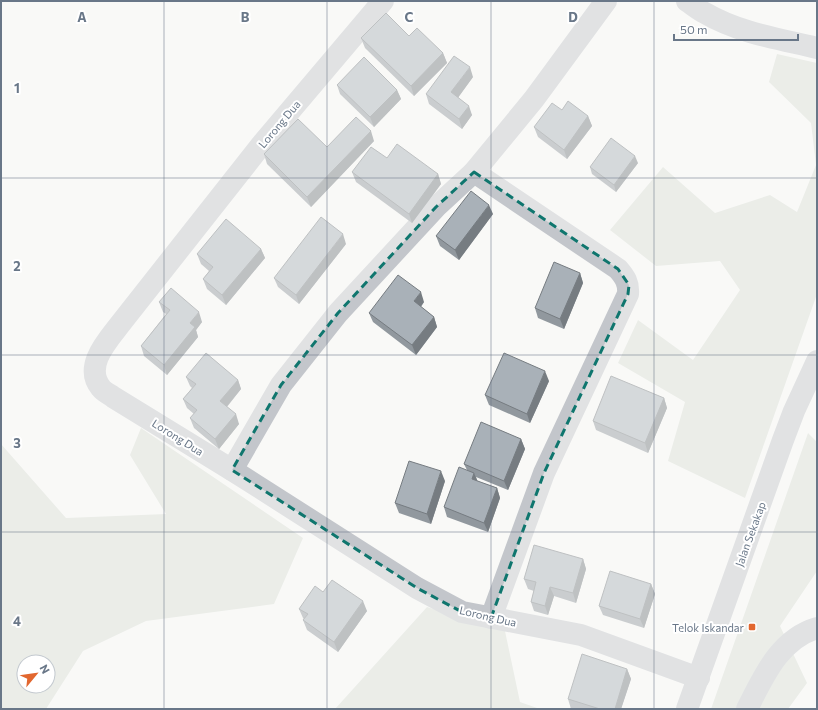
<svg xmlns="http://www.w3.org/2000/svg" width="818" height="710" font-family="Commissioner,sans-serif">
  <rect width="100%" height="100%" fill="#f9f9f7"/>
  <!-- green -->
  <g fill="#d9ded6" fill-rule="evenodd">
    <path d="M777,54L817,63V294L745,498L668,461L685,402L618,363L638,320L693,360L740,290L720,261L656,266L610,230L663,167L715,213L770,195L797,212L816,165L811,123L769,82Z"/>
    <path d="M141,428L303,538L274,604L146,621L83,651L46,709H1V444L66,518L166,514L130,455ZM24,662H48V686H24Z"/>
    <path d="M808,433L817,442V571L780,626L807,683L788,709H711Z"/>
    <path d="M427,607L505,631L520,702L540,709H335Z"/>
  </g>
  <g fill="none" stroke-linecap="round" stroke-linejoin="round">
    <!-- minor -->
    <g stroke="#c3c6cb" stroke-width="22">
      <path d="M383,1L262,144L121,323C108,340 83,366 101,388C104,392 109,394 113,397L232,470L417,588L462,612L581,635L699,678"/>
      <path d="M687,1C693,5 699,10 705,13C739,33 780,39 817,48"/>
      <path d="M474,172L618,269C625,277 629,283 628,294L544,473L491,618"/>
      <path d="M232,470L281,385L338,313L436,207L474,172L534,99L606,1"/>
      <path d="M687,709L783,440L794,411L817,361"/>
      <path d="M747,709C763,678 779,639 817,628"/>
    </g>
  </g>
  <!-- wall -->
  <g fill="#91989e">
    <path d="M361,38L443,53L447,63L414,96L365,48Z"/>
    <path d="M473,77L458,97L472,115L462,129L429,104L426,94Z"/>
    <path d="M337,85L397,90L401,99L374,127L340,94Z"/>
    <path d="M562,110L588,116L592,126L567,159L538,137L534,127Z"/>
    <path d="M374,141L311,207L267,164L264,154Z"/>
    <path d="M387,158L438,174L441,184L412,223L356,182L352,172Z"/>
    <path d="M638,163L616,192L592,174L590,167Z"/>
    <path d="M493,214L459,260L440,246L436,236Z"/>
    <path d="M346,244L299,304L278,287L274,278Z"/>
    <path d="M261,249L265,258L226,305L207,289L203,279L209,271L201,264L197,254Z"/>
    <path d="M580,273L583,283L564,329L538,318L535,308Z"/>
    <path d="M159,302L202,322L196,330L198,337L167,375L144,356L141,346L166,314L163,312Z"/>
    <path d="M424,302L421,307L434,317L437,327L416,355L373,322L369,313Z"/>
    <path d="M186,377L238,380L241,389L227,407L239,424L219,449L194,428L190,418L194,414L187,408L183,399L192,388L190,386Z"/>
    <path d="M549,381L530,423L489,405L485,395Z"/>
    <path d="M664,398L667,408L648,453L596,430L593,421Z"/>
    <path d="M521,439L525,449L508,490L476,477L477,481L497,488L500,498L488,532L447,517L444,507L467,470L464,464Z"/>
    <path d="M445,481L431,524L399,513L395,503Z"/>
    <path d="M583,559L586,569L576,603L554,596L548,615L534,611L531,602L534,591L528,589L524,579Z"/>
    <path d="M651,584L655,594L644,628L603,615L599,606Z"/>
    <path d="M323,592L367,611L338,652L307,630L303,620L304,619L303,618L299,609Z"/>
    <path d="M627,669L631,679L621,709H571L568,699Z"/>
  </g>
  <!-- shaded-wall -->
  <g fill="#767c81">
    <path d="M443,53L447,63L414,96L411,86Z"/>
    <path d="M470,67L473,77L455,102L451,92Z"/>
    <path d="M397,90L401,99L374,127L370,117Z"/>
    <path d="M469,106L472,115L462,129L459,119Z"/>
    <path d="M588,116L592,126L567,159L564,150Z"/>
    <path d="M371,131L374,141L311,207L307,197Z"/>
    <path d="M635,156L638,163L616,192L614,185Z"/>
    <path d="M438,174L441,184L412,223L409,214Z"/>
    <path d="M489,205L493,214L459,260L455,250Z"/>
    <path d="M343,234L346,244L299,304L296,295Z"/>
    <path d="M261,249L265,258L226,305L222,295Z"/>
    <path d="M580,273L583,283L564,329L560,319Z"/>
    <path d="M421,292L424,302L417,311L414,301Z"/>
    <path d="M199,312L202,322L196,330L198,337L167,375L164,365L190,323Z"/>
    <path d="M434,317L437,327L416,355L412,345Z"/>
    <path d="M545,371L549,381L530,423L527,414Z"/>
    <path d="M238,380L241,389L223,411L220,401Z"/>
    <path d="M664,398L667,408L648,453L645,443Z"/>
    <path d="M236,414L239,424L219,449L215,439Z"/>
    <path d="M521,439L525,449L508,490L504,481Z"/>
    <path d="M441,471L445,481L431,524L427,514Z"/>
    <path d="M474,473L478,482L472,479Z"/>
    <path d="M497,488L500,498L488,532L484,523Z"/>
    <path d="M583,559L586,569L576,603L573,593Z"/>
    <path d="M651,584L655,594L644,628L640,619Z"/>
    <path d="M550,587L554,596L548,615L545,606Z"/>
    <path d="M363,601L367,611L338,652L334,642Z"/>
    <path d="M627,669L631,679L621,709H615Z"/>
  </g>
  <!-- building -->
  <g fill="#a9b1b8" stroke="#767c81">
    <path d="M386,13L409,36L417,28L443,53L411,86L361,38Z"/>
    <path d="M454,56L470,67L451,92L469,106L459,119L426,94Z"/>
    <path d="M364,57L397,90L370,117L337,85Z"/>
    <path d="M568,101L588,116L564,150L534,127L552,103L562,110Z"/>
    <path d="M356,117L371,131L307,197L264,154L298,119L327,147Z"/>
    <path d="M611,138L635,156L614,185L590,167Z"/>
    <path d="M397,144L438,174L409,214L352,172L371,147L387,158Z"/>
    <path d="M471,191L489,205L455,250L436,236Z"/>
    <path d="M321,217L343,234L296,295L274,278Z"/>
    <path d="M226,219L261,249L222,295L203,279L213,267L197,254Z"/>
    <path d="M554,262L580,273L560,319L535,308Z"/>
    <path d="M398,275L421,292L414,301L434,317L412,345L369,313Z"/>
    <path d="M171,288L199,312L190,323L195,327L164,365L141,346L170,310L159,302Z"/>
    <path d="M206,353L238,380L220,401L236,414L215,439L190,418L197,410L183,399L196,384L186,377Z"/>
    <path d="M504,353L545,371L527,414L485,395Z"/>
    <path d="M611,376L664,398L645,443L593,421Z"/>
    <path d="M481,422L521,439L504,481L464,464Z"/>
    <path d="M409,461L441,471L427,514L395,503Z"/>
    <path d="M459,467L474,473L472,479L497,488L484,523L444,507Z"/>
    <path d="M534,545L583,559L573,593L550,587L545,606L531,602L536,582L524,579Z"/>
    <path d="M610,571L651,584L640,619L599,606Z"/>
    <path d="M332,580L363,601L334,642L303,620L308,614L299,609L315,586L323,592Z"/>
    <path d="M582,654L627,669L615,709H600L568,699Z"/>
  </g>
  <!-- marked area -->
  <path d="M0 0H818V710H0ZM474,172L618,269L629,285L628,294L544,473L491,618L462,612L417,588L232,470L281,385L338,313L436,207Z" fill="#f9f9f7" fill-opacity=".55" fill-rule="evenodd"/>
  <path fill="none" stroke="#0f766e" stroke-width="3" stroke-dasharray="8 5" stroke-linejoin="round" d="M474,172L618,269L629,285L628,294L544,473L491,618L462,612L417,588L232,470L281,385L338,313L436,207Z"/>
  <!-- grid -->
  <path fill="none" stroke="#697788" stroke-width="1" stroke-opacity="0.55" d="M164,1V709M327,1V709M491,1V709M654,1V709M1,178H817M1,355H817M1,532H817"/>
  <!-- markers -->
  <rect fill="#e2672f" stroke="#fff" stroke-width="1.5" x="748" y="623" width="8" height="8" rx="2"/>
  <g text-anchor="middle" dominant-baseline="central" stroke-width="4" stroke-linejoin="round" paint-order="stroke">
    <!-- street labels -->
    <g font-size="11" fill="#697788" stroke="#fff">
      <text transform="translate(279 124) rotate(-50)">Lorong Dua</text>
      <text transform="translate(178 437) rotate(32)">Lorong Dua</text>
      <text transform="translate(750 534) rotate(-70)">Jalan Sekakap</text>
      <text transform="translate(488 616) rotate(13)">Lorong Dua</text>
    </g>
    <!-- poi labels -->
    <g font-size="11" fill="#697788" stroke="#fff" text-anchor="end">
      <text x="744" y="627">Telok Iskandar</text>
    </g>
  </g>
  <g font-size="13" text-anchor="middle" font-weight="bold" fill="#697788" stroke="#fff" stroke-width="4" stroke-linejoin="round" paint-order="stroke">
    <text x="82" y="22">A</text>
    <text x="245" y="22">B</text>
    <text x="409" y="22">C</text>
    <text x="573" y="22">D</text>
    <text x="17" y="93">1</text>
    <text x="17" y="271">2</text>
    <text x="17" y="448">3</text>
    <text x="17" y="626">4</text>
  </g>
  <!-- border -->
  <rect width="818" height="710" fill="none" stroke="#697788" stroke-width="4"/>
  <!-- north arrow -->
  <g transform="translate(36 674) rotate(61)"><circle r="19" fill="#ffffff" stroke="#c3c9cf"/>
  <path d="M0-3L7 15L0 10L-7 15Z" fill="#e2672f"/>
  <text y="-6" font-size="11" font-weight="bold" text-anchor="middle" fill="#697788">N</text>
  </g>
  <!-- scale -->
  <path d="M674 34v6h124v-6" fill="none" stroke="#697788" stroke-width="2"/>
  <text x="680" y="34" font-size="12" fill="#697788" stroke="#ffffff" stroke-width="3" paint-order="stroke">50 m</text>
</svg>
